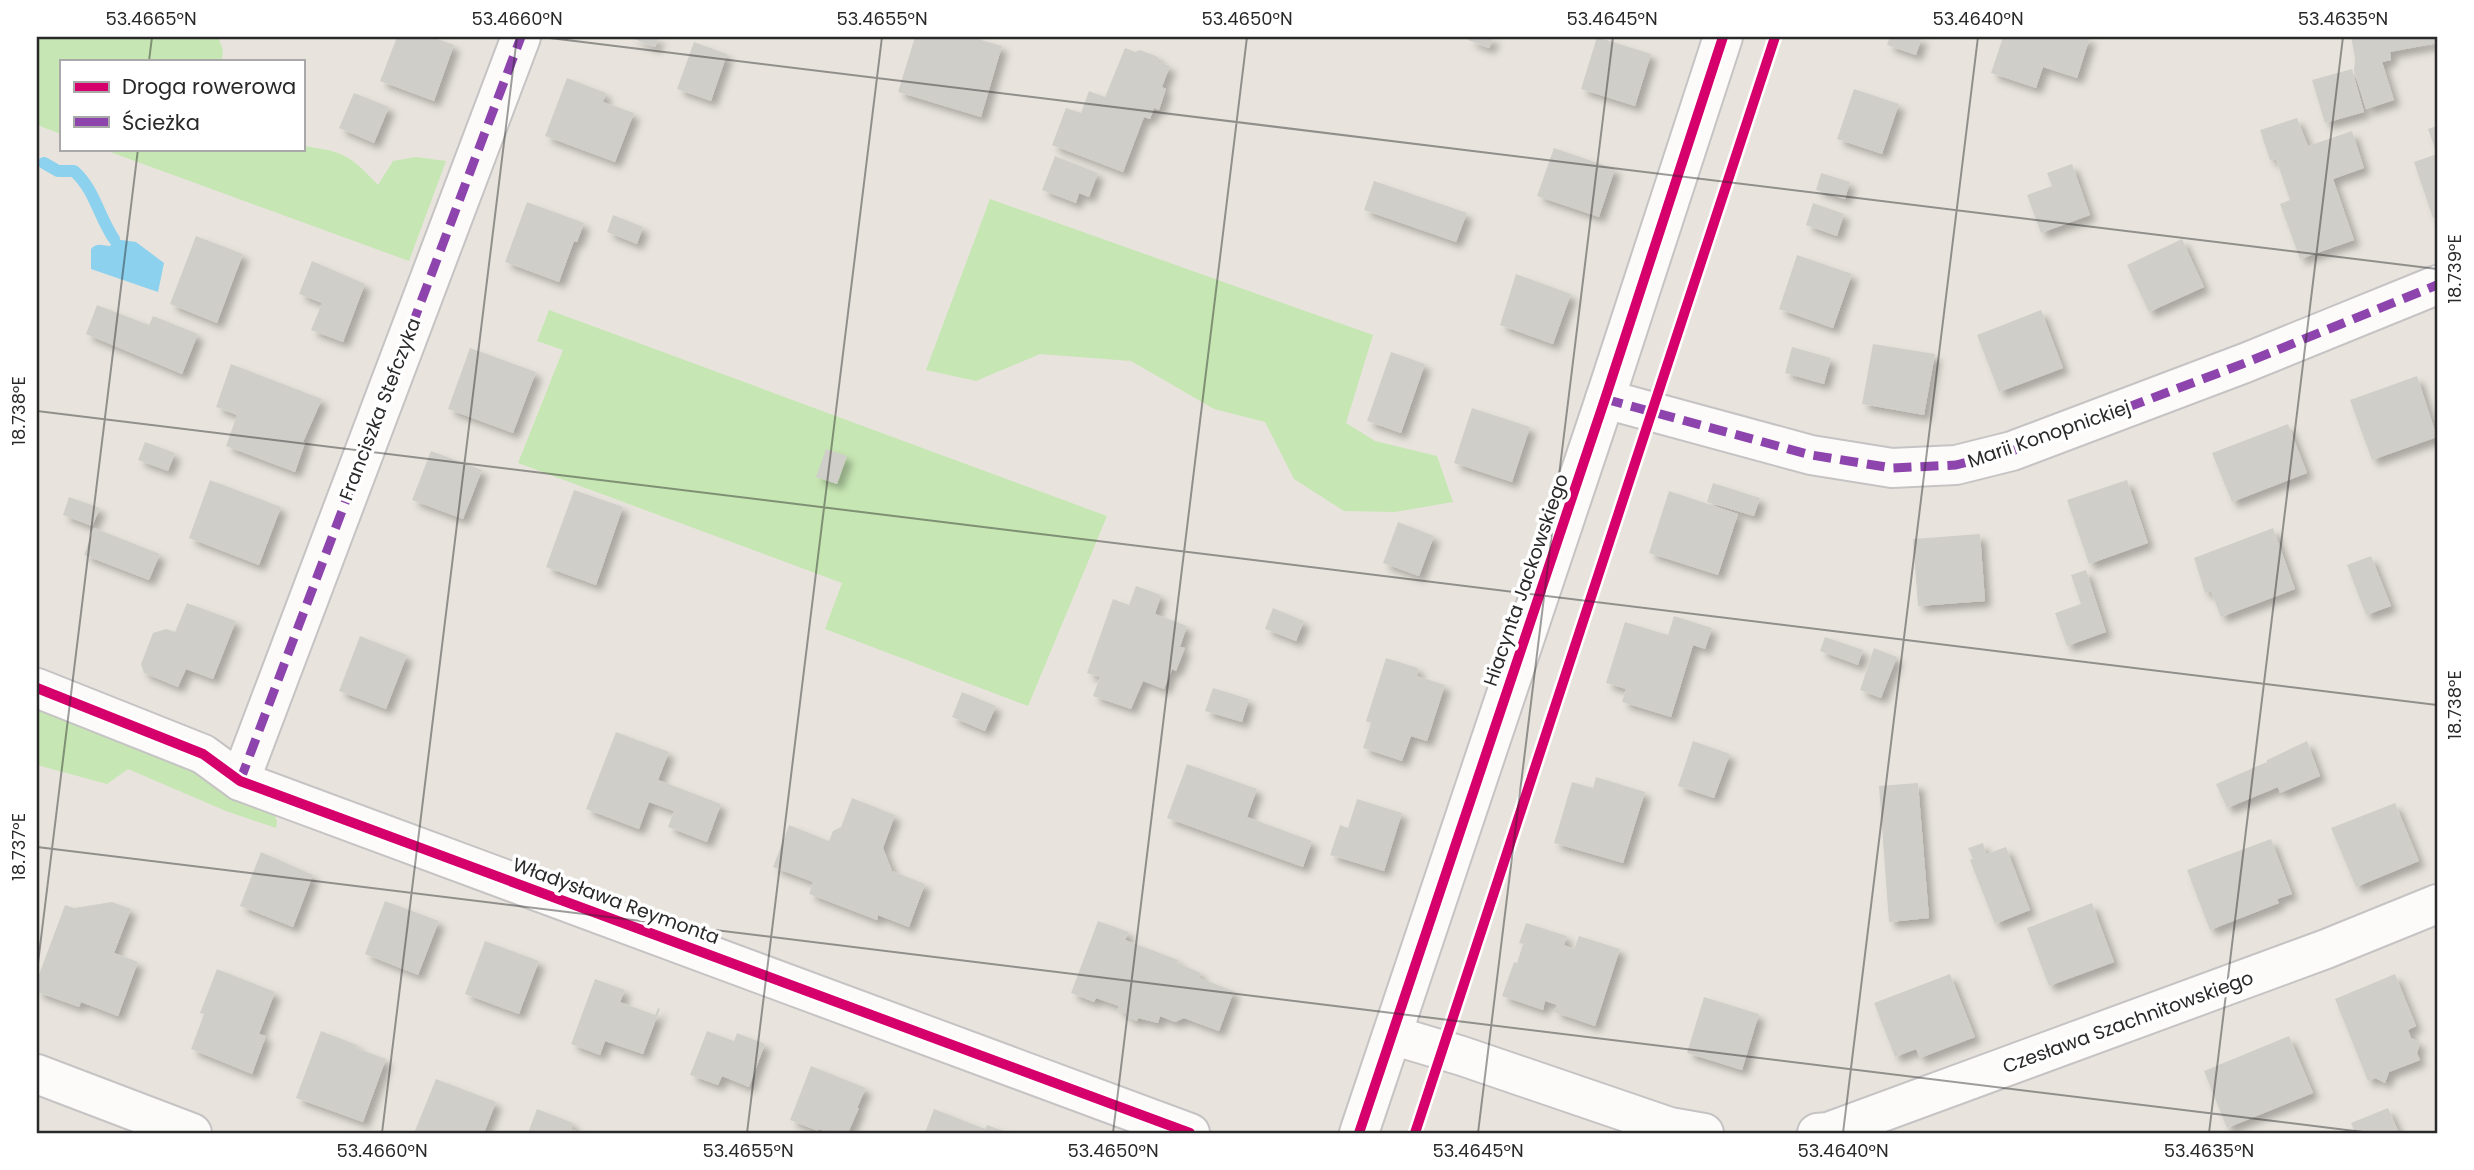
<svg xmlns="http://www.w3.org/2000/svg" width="2474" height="1170" font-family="Poppins,sans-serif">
  <defs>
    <filter id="shadow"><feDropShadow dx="6" dy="6" stdDeviation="3.5" flood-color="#0004"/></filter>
  </defs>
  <rect width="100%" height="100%" fill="#e8e4dd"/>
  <!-- green -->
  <g fill="#c6e6b3">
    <path d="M37,37H218L223,50L222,61H61V134L37,125Z"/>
    <path d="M303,146C343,151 350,155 378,185L393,161L416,157L446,161L409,261L102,149H303Z"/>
    <path d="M990,199L1373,335L1346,423L1375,441L1437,456L1453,502L1395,512L1344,511L1294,479L1265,422L1214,409L1131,361L1040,354L976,381L926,370Z"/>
    <path d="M549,310L1107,516L1028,706L825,629L842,583L518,463L563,350L537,341Z"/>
    <path d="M37,704L192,764L219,790L273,809L277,822L276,828L226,811L128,769L107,784L37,765Z"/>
  </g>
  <!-- water -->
  <path fill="#8cd1ee" d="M114,239L136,242L164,263L158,292L91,269V249C98,242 102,246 110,246Z"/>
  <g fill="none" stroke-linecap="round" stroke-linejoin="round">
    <!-- stream -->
    <path stroke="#8cd1ee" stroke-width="12" d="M44,163L58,171H74C95,190 98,215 114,239"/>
  </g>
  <!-- building -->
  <g fill="#d0cec9" filter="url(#shadow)">
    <path d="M397,37H432L454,45L434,101L380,81Z"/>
    <path d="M629,37H659L655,47Z"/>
    <path d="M915,37H971L1002,46L981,117L898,92Z"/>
    <path d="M1470,37H1494L1489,48L1468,40Z"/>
    <path d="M1597,37L1651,54L1635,106L1581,89Z"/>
    <path d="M1890,37H1922L1916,55L1887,45Z"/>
    <path d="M2003,37H2090L2077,78L2043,67L2036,88L1991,73Z"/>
    <path d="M2351,37H2437V43L2390,52L2391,60L2382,62L2394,100L2366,109L2354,71L2355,58Z"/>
    <path d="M694,42L727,54L711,101L677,89Z"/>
    <path d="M1125,48L1135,52L1140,50L1158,57L1159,62L1170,66L1162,87L1166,89L1159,110L1154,108L1150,119L1144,117L1123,172L1052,145L1066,108L1081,113L1089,91L1105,97Z"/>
    <path d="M2352,69L2364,112L2325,123L2312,80Z"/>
    <path d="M567,78L606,93L603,102L634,113L615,162L545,136Z"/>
    <path d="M1854,89L1899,104L1882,154L1837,139Z"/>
    <path d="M354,93L389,107L374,143L339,128Z"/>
    <path d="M2297,118L2308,146L2352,131L2364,168L2333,179L2354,240L2300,259L2280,204L2290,200L2276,159L2270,160L2260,130Z"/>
    <path d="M2437,126V216L2433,218L2414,162L2437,154L2428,129Z"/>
    <path d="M1554,148L1615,169L1599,217L1537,196Z"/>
    <path d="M1055,156L1098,173L1089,197L1079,193L1076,203L1042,190Z"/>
    <path d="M2072,164L2090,215L2041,233L2027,195L2052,186L2047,173Z"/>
    <path d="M1821,173L1850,182L1845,199L1816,190Z"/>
    <path d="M1374,181L1467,213L1456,242L1364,210Z"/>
    <path d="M527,202L584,223L577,242L574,241L559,282L505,262Z"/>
    <path d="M1813,203L1844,214L1837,236L1806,225Z"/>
    <path d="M613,215L643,227L637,244L607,232Z"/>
    <path d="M196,236L243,254L217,323L170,304Z"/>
    <path d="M2182,239L2204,287L2149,312L2127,265Z"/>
    <path d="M1797,255L1852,274L1833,328L1779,309Z"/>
    <path d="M312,261L365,284L343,342L311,330L322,303L299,294Z"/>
    <path d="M1516,274L1571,294L1553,344L1500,325Z"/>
    <path d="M97,305L149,325L153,316L198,334L182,374L86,334Z"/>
    <path d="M2041,310L2063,368L1999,392L1977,335Z"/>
    <path d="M1873,344L1935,354L1924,415L1862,404Z"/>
    <path d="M1792,347L1831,358L1824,384L1785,373Z"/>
    <path d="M470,348L536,372L513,433L448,409Z"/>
    <path d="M1391,352L1425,364L1401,433L1367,421Z"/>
    <path d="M231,364L322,399L303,442L305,443L295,472L226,446L237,415L216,407Z"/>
    <path d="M2417,376L2437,437L2372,460L2350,400Z"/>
    <path d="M1472,408L1530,427L1512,482L1454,463Z"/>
    <path d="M2288,424L2307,473L2232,502L2212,453Z"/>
    <path d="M145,442L175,453L168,471L138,460Z"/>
    <path d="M826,449L847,456L837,484L816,477Z"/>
    <path d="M431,451L482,470L463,519L412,500Z"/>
    <path d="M210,480L281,507L259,565L189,538Z"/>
    <path d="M2127,480L2148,543L2089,564L2067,500Z"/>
    <path d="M1713,483L1760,498L1754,516L1707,502Z"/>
    <path d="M574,490L623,507L596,585L546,567Z"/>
    <path d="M1669,491L1738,514L1718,575L1649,553Z"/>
    <path d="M69,497L100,508L92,526L63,515Z"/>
    <path d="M1398,522L1434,536L1419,576L1383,563Z"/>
    <path d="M94,528L160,554L149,580L84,555Z"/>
    <path d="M2273,528L2295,589L2221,617L2211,591L2205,593L2194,558Z"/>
    <path d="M1980,534L1985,601L1918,606L1913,539Z"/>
    <path d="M2371,556L2391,606L2366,615L2347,565Z"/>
    <path d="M2086,570L2106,632L2067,646L2055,613L2081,604L2071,575Z"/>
    <path d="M1136,586L1161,595L1155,614L1187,626L1180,647L1185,648L1176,671L1172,669L1164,689L1143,681L1131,709L1093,696L1100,677L1087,673L1113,599L1129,605Z"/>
    <path d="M187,603L236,621L213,679L186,669L178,687L144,673L141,664L153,633L166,629L175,632Z"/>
    <path d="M1273,608L1304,621L1296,641L1265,629Z"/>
    <path d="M1674,616L1712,628L1705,649L1693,645L1671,717L1622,702L1626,689L1606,683L1625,622L1668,635Z"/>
    <path d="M360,636L407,655L386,709L339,691Z"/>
    <path d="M1825,637L1863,650L1858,665L1820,651Z"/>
    <path d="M1874,648L1897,657L1881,698L1860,690Z"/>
    <path d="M1386,658L1418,668L1417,676L1445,685L1427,741L1411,736L1402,761L1363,748L1371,723L1366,721Z"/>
    <path d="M1213,688L1249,699L1242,722L1205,711Z"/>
    <path d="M962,692L996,706L985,731L952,717Z"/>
    <path d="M616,732L669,752L658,780L721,804L707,842L668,827L674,811L649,802L639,829L586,809Z"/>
    <path d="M1693,741L1730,754L1714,798L1678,786Z"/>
    <path d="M2307,741L2320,776L2280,793L2278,787L2227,808L2216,784L2267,762V760Z"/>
    <path d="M1187,764L1257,789L1247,817L1312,841L1303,867L1167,818Z"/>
    <path d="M1596,777L1645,792L1623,863L1554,843L1572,782L1593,788Z"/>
    <path d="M1918,783L1929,918L1889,922L1879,786Z"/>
    <path d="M852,798L895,815L883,848L892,871L925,884L909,927L878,915L877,920L809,894L813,882L773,867L789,825L829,841L833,831L841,827Z"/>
    <path d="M1357,799L1402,813L1384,871L1330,855L1340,825L1348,828Z"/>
    <path d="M2395,803L2419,861L2356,887L2331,828Z"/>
    <path d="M2271,839L2292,894L2277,899L2279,903L2210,930L2187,870Z"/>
    <path d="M1983,843L1986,854L2006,847L2030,910L1995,924L1970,860L1973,859L1968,848Z"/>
    <path d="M261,852L313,875L293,927L240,906Z"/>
    <path d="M385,901L439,921L418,975L365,954Z"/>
    <path d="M112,902L131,909L114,953L138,962L118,1016L81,1002L79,1007L37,992V980L65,905L74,908Z"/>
    <path d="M2092,903L2114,962L2049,986L2027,928Z"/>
    <path d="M1098,921L1129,932L1125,940L1178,960L1177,963L1201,973L1199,978L1234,991L1219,1031L1184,1018L1175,1022L1160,1016L1158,1023L1138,1018L1137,1021L1126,1017L1127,1014L1117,1010L1119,1006L1096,998L1094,1002L1071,993Z"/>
    <path d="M1526,923L1567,936L1564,945L1574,949L1579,936L1620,949L1595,1026L1554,1012L1557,1005L1545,1001L1543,1010L1502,996L1514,962L1517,963L1523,944L1519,943Z"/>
    <path d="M485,941L539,961L519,1014L465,994Z"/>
    <path d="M217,969L275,992L259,1034L266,1036L252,1074L191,1049L204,1014L200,1013Z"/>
    <path d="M1950,974L1975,1037L1920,1058L1916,1049L1895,1057L1874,1003Z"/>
    <path d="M2395,974L2416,1026L2408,1030L2411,1038L2420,1043L2417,1053L2420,1060L2389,1072L2385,1083L2375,1078L2368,1081L2335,999Z"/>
    <path d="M595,979L625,990L620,1002L655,1015L658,1008L660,1009L643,1054L605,1041L600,1055L571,1044Z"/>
    <path d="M1704,997L1759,1014L1742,1070L1687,1053Z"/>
    <path d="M321,1031L357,1045L356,1048L386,1059L363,1122L296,1098Z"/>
    <path d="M707,1031L734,1041L737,1033L765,1044L749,1087L722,1076L718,1085L690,1075Z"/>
    <path d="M2289,1036L2313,1093L2227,1128L2204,1071Z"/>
    <path d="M811,1066L866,1088L857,1108H859L848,1133H830L819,1129L818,1131L790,1120Z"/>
    <path d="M436,1079L496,1102L484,1133H414Z"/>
    <path d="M2388,1108L2399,1133H2355L2351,1123Z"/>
    <path d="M537,1109L573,1123L571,1129L581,1133H528Z"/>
    <path d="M934,1109L985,1129L987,1125L1009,1133H925Z"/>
  </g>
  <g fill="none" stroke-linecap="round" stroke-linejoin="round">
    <defs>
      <g id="street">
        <path d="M1605,399L1811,455L1892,468L1956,465L2012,451L2245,363L2437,285"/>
        <path d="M37,688L203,754L240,781L1190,1133"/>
        <path d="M240,781L521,37"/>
        <path d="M1392,1035L1462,1056L1670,1127L1704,1133"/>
        <path d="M37,1074L192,1133"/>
        <path d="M1359,1133L1605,399L1723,37"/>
        <path d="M1817,1133L1828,1132L2326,949L2437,904"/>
      </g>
    </defs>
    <!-- street casing -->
    <use href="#street" stroke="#c5c3c3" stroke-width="42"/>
    <!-- street -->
    <use href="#street" stroke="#fcfbfa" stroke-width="38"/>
    <!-- quiet -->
    <g stroke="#8e44ad" stroke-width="9" stroke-dasharray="18 9" stroke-linecap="butt">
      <path d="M1605,399L1811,455L1892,468L1956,465L2012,451L2245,363L2437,285"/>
      <path d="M240,781L521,37"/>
    </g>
    <defs>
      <g id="cycleway">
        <path d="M37,688L203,754L240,781L1190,1133"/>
        <path d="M1359,1133L1605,399L1723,37"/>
        <path d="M1415,1133L1775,37"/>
      </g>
    </defs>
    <!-- cycleway casing -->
    <use href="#cycleway" stroke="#fff" stroke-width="15"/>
    <!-- cycleway -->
    <use href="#cycleway" stroke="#d6006c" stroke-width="10"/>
  </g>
  <!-- ticks -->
  <path fill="none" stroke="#292929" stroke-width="2" stroke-opacity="0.45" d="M542,37L2437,269M149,61L152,37M37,411L2437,705M37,847L2371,1133M37,971L138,149M382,1133L517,37M747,1133L882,37M1113,1133L1247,37M1478,1133L1613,37M1843,1133L1978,37M2209,1133L2343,37"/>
  <g text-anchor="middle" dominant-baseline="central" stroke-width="7" stroke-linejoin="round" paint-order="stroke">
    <!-- street labels -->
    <g font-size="19" fill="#292929" stroke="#fff">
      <text transform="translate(380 409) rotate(-69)">Franciszka Stefczyka</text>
      <text transform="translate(2049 434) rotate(-19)">Marii Konopnickiej</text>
      <text transform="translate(1526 580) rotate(-71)">Hiacynta Jackowskiego</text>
      <text transform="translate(616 901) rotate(20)">Władysława Reymonta</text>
      <text transform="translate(2128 1022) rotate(-20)">Czesława Szachnitowskiego</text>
    </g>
  </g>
  <!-- border -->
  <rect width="2474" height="1170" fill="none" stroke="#ffffff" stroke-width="77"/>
  <!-- legend -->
  <rect x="60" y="60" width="245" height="91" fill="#ffffff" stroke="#a9a9a9" stroke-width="2"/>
  <rect x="74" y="82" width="35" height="10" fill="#d6006c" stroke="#a9a9a9" stroke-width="2"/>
  <text x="122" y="94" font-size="21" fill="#292929">Droga rowerowa</text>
  <rect x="74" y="117" width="35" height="10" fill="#8e44ad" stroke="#a9a9a9" stroke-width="2"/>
  <text x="122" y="130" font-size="21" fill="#292929">Ścieżka</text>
  <rect x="38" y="38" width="2398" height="1094" fill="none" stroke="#292929" stroke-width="2.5"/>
  <g font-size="18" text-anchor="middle" fill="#292929">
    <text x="151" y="25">53.4665°N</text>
    <text x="517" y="25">53.4660°N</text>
    <text x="882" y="25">53.4655°N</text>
    <text x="1247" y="25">53.4650°N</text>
    <text x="1612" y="25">53.4645°N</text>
    <text x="1978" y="25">53.4640°N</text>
    <text x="2343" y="25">53.4635°N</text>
    <text transform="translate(2455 269) rotate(-90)" y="6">18.739°E</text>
    <text transform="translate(19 411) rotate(-90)" y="6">18.738°E</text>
    <text transform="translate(2455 705) rotate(-90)" y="6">18.738°E</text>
    <text transform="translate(19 847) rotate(-90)" y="6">18.737°E</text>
    <text x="382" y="1157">53.4660°N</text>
    <text x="748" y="1157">53.4655°N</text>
    <text x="1113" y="1157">53.4650°N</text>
    <text x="1478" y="1157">53.4645°N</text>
    <text x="1843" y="1157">53.4640°N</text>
    <text x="2209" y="1157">53.4635°N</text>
  </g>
</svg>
